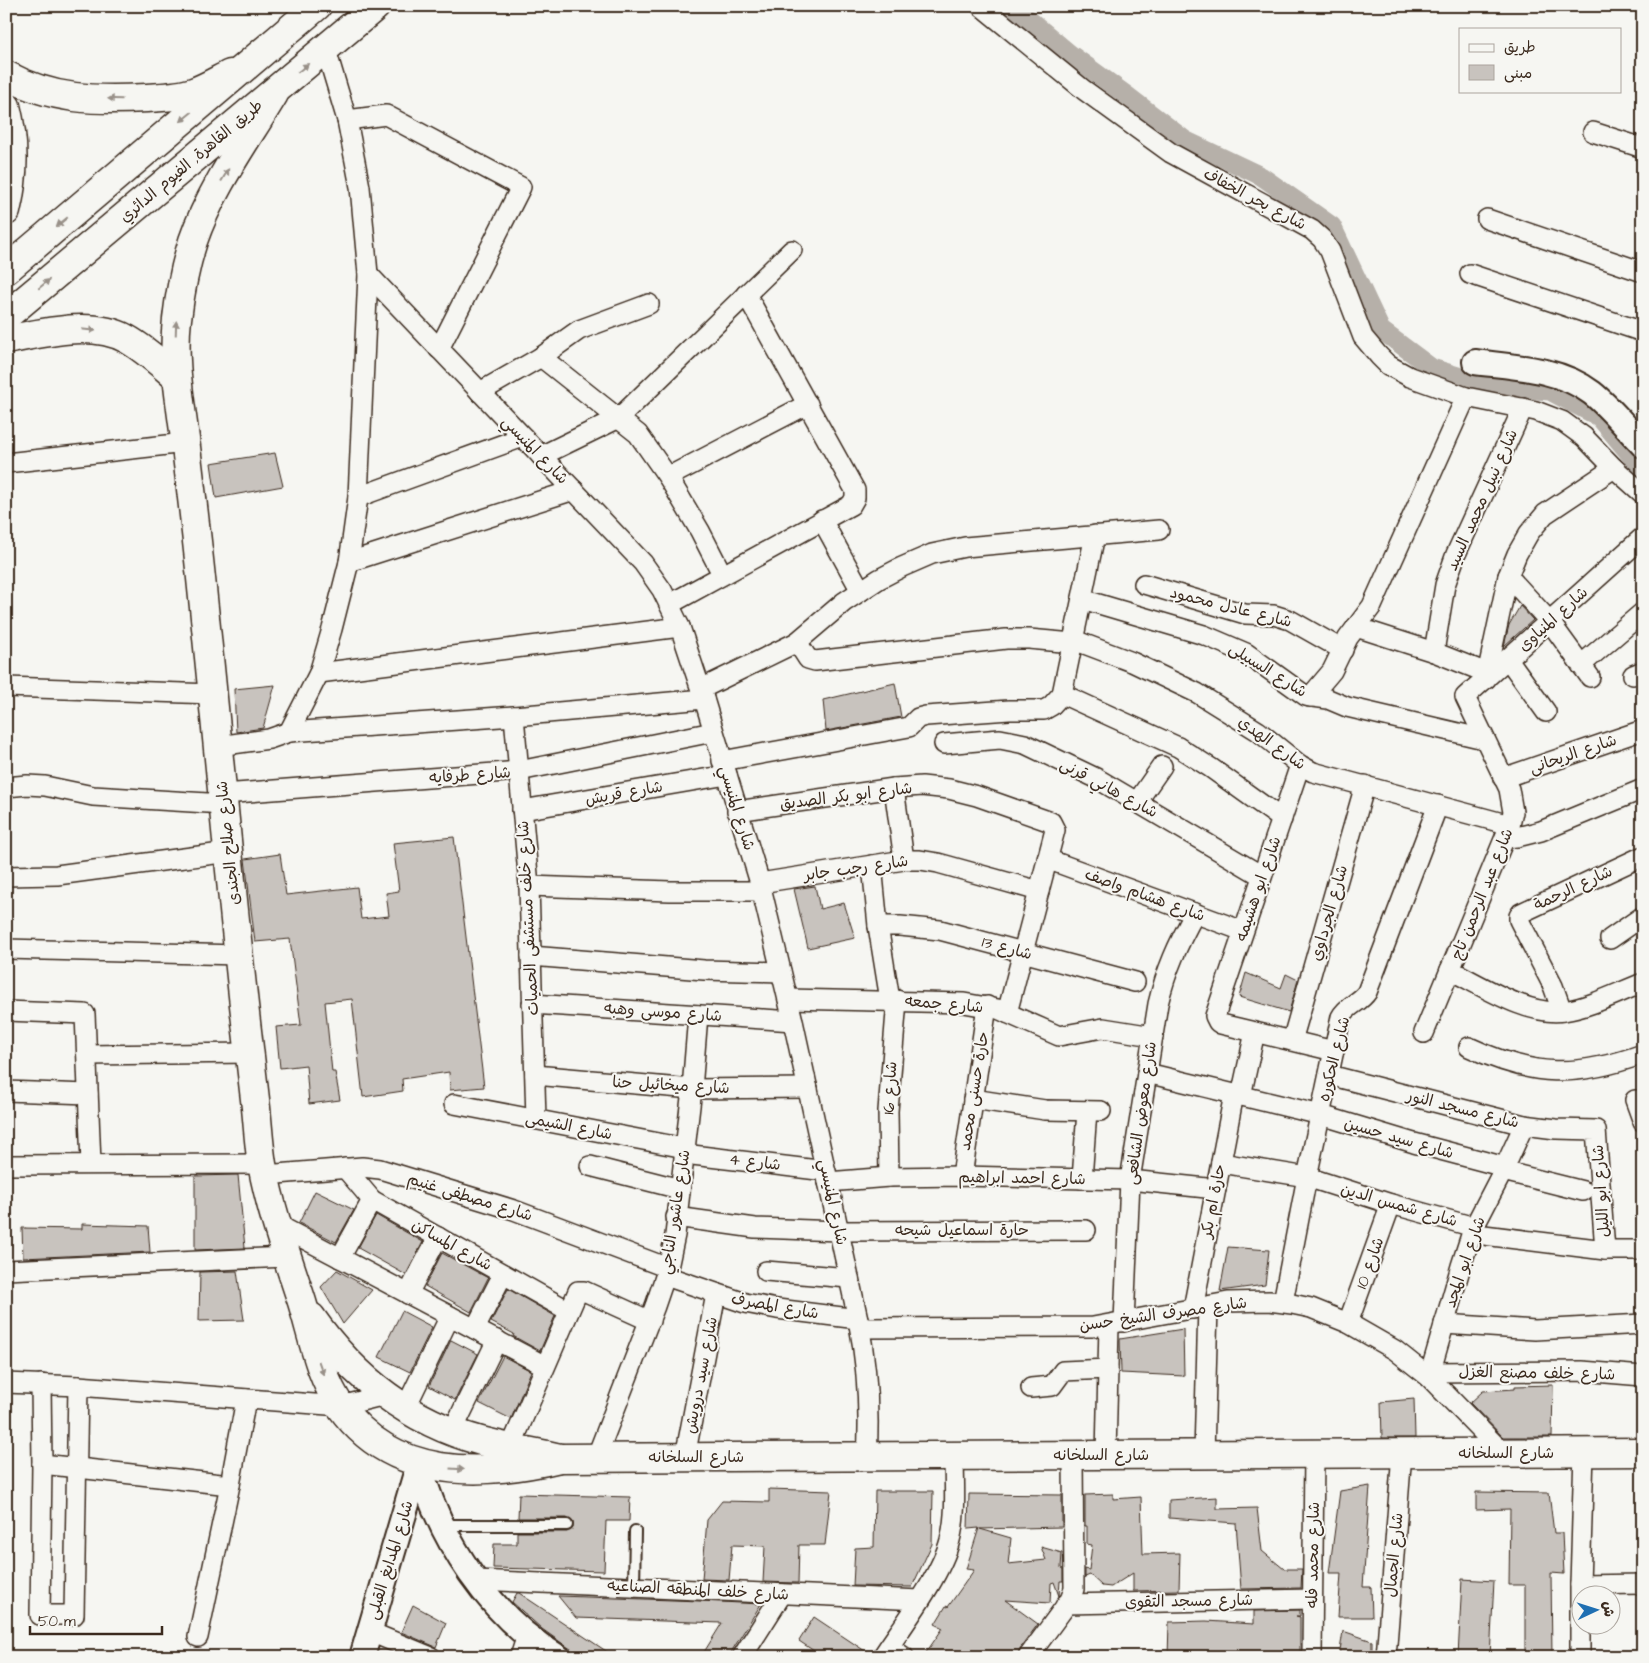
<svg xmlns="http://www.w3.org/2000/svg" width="1649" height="1663" font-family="'Architects Daughter','Playpen Sans Arabic',sans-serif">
  <rect width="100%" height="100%" fill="#f6f6f2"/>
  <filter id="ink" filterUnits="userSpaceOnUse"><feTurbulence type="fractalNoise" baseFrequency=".02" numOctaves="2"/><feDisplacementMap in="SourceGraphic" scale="10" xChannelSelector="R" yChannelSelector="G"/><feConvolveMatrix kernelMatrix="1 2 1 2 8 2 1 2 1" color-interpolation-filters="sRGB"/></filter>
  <g filter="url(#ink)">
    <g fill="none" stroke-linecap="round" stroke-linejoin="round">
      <!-- canal -->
      <path stroke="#b6b0a9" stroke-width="19" d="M1013,6L1070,54L1129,97L1185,140L1261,176L1332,226L1381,330L1432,368L1494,387L1550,391L1599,417L1643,470"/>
    </g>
    <!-- building -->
    <g fill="#c8c3be" stroke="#3b2a1e">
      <path d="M275,453L283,486L216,498L211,463Z"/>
      <path d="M1520,606L1533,620L1504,646L1509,625Z"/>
      <path d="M895,683L901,717L826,731L823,700Z"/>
      <path d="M275,685L263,728L236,732L234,689Z"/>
      <path d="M454,837L484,1087L450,1090L449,1072L402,1079L403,1091L363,1097L352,999L325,1002L332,1072H335L340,1100L309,1104L306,1065L280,1068L276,1027L301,1025L290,939L255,942L245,859L280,854L286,895L357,887L361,919L389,916L386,893L399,891L393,843Z"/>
      <path d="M815,886L820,909L844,903L855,938L808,948L794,889Z"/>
      <path d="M1246,973L1281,988L1286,974L1298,980L1289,1012L1239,997Z"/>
      <path d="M238,1175L245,1248L195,1250V1176Z"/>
      <path d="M315,1191L354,1210L336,1242L299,1223Z"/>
      <path d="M376,1215L423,1242L406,1275L358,1248Z"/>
      <path d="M82,1224L148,1226L150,1252L23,1258L22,1228L82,1229Z"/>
      <path d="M1228,1247L1269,1250L1265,1285L1220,1291Z"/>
      <path d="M442,1253L488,1278L471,1312L425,1286Z"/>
      <path d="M337,1270L372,1290L343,1324L321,1287Z"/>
      <path d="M237,1271L244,1320L199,1321L200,1272Z"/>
      <path d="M508,1289L555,1316L540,1351L513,1336L514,1334L491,1322Z"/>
      <path d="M402,1311L432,1327L410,1372L379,1357Z"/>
      <path d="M1183,1329L1184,1376L1121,1373L1120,1339Z"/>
      <path d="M451,1340L478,1354L455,1400L429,1386Z"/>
      <path d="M503,1356L531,1371L511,1419L479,1403Z"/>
      <path d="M1553,1385L1552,1437H1503L1470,1403L1483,1391L1515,1389V1386Z"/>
      <path d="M1414,1399L1415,1438H1382L1381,1402Z"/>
      <path d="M1370,1486L1363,1587H1371L1372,1617H1338L1341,1573H1329L1340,1491Z"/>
      <path d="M769,1489L831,1491L825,1545H799L798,1583L763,1582L765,1546L732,1545L729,1580L702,1579L707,1520L722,1501L769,1502Z"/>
      <path d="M875,1491H933L932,1544L912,1587L853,1586L855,1548L874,1547Z"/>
      <path d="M1476,1492L1549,1493L1554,1533H1562L1564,1574L1551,1573L1552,1657H1525V1585H1509L1510,1509L1476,1510Z"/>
      <path d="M519,1494L630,1497L629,1521H606L604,1571L493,1568L494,1544H517V1532H567L573,1528V1522L567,1518H518Z"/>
      <path d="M969,1494L1062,1495V1527L980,1529L1011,1538L1008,1564L1046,1560L1041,1547L1062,1553L1061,1568L1063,1569V1581H1060L1059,1596L1054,1582L1051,1583L1050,1603L1005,1600L1038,1624L1019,1650L1017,1657H923L943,1628L935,1624L946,1606L948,1607L974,1570L966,1569L979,1528L968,1529Z"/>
      <path d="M1113,1494V1499L1141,1497L1143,1554L1180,1553L1179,1590L1133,1591V1573L1111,1587L1102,1586L1090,1575L1085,1577V1569L1089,1570L1092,1545L1087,1544V1526H1085V1495Z"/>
      <path d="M1217,1497V1509L1257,1508L1262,1551L1284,1569H1302L1301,1588L1241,1589L1236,1523L1169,1518V1500Z"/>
      <path d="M1462,1579L1494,1581L1490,1657H1458Z"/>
      <path d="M517,1593H519L615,1657H584L566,1646L542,1629L512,1602Z"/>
      <path d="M558,1596L701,1601L761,1604L728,1657H701L722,1623L576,1618Z"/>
      <path d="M413,1605L446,1623L436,1647L401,1632Z"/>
      <path d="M1300,1610V1616H1296L1300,1617V1657H1168L1169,1622L1206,1621L1254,1624V1611Z"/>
      <path d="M814,1617L871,1655V1657H823L799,1641Z"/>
      <path d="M1343,1631L1372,1641V1657H1339Z"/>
    </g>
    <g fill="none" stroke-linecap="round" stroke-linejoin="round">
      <defs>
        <g id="service">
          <path d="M443,1525H567"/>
          <path d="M634,1587L635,1531"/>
        </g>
        <g id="minor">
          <path d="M981,6L1084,90L1171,153L1312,230L1322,239L1330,251L1363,337L1379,356L1388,365L1410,377L1466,397L1536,411L1562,421L1584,437L1614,468L1643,494"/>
          <path d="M347,120L386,115L521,187L439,349"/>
          <path d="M1593,132L1643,148"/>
          <path d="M1487,219L1643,272"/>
          <path d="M368,274L643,563L662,590L680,627L704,699L760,883L793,1021L858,1319C867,1365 870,1409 867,1456"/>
          <path d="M1470,274L1643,332"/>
          <path d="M541,357L638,434L668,477L700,531L722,574"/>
          <path d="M480,392L541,357L579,330L649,304"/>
          <path d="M541,456L619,418L792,250"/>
          <path d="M6,463L185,443"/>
          <path d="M668,477L808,404"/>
          <path d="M358,497L523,437"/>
          <path d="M822,520L861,591"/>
          <path d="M349,562L574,490"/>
          <path d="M1508,576L1550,622L1590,677"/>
          <path d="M1144,584L1245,614L1274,615L1290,620L1343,650"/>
          <path d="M1082,599L1204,635L1246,653L1306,696L1328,699L1347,707L1484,739"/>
          <path d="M670,604L851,505L855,498V490L746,294"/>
          <path d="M1356,627L1434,652L1487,673"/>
          <path d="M1074,640L1132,662L1197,693L1258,731L1300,765L1313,772L1510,825"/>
          <path d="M797,642L844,602L879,579L902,567L932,554L965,547L1159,530"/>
          <path d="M1434,652L1445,585L1456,554L1523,408"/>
          <path d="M1508,659L1546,712"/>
          <path d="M1581,665L1643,612"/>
          <path d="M319,673L680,627"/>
          <path d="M1633,675L1643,671"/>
          <path d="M1486,679L1508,576L1517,554L1529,533L1545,514L1614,468"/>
          <path d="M6,687L213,694"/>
          <path d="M701,689L797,642L808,659L815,661L1006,639H1029L1073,643"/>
          <path d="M1062,694L1095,535"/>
          <path d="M1310,697L1332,671L1348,638L1372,606L1466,397"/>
          <path d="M514,716L529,886L536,1119"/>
          <path d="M289,732L514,716L704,699"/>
          <path d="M944,744L1000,739L1025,744L1096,778L1262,876"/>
          <path d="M218,746L269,739L289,732L319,673L332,629L349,562L358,497L368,274L360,187L347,120L326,50"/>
          <path d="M722,761L909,727L918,718L926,716L1009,710H1044L1051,706L1062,694L1178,747L1211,768L1282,819"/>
          <path d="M1300,765L1215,1016L1218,1022L1221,1024L1334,1051"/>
          <path d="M1503,778L1643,730"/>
          <path d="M6,787L27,785L45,786L93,796L224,804"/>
          <path d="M894,788L904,860"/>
          <path d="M223,794L519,771L713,732"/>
          <path d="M1137,802L1162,766"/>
          <path d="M522,810L727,775"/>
          <path d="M737,811L894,788L922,786L949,789L977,796L1051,822L1055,830L1007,1013"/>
          <path d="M1505,838L1517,837L1541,831L1643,789"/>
          <path d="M1047,859L1243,931"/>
          <path d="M872,865L878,926L890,1000"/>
          <path d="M6,876L57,875L229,852"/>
          <path d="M760,883L904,860H920L938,863L1039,891"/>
          <path d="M529,886L670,891H762"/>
          <path d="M878,926H900L940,930L1135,982"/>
          <path d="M1610,939L1643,916"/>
          <path d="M6,949L239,955"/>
          <path d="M531,956L704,970L781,972"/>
          <path d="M1450,970C1481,985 1529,1017 1564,1011C1590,1007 1617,993 1643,983"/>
          <path d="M788,999L964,1003L998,1009L1059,1036L1103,1028L1153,1036"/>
          <path d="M532,1004L793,1021"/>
          <path d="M6,1011L85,1014L91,1164"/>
          <path d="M1562,1011L1553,986L1519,920V916L1521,913L1643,856"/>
          <path d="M1424,1033L1510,825L1513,812L1509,789L1465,697L1643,537"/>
          <path d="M1292,1041L1365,785"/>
          <path d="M1469,1047C1533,1077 1576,1078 1643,1054"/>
          <path d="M87,1055L250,1053"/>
          <path d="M1147,1073L1321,1115L1414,1143L1505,1167"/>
          <path d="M535,1075L692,1089L808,1088"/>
          <path d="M1329,1075L1524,1125L1556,1129L1596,1130L1605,1250"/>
          <path d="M6,1091L88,1094"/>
          <path d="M1241,1096L1255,1032"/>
          <path d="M973,1099L1045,1110L1101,1111"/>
          <path d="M1635,1100L1643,1122"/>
          <path d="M454,1104L685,1148"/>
          <path d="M684,1154L826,1171"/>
          <path d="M1221,1163L1307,1177L1391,1204L1467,1225L1478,1233L1484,1235L1605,1250H1638"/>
          <path d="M6,1165L262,1164"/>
          <path d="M590,1166L680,1189"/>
          <path d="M345,1168L372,1200L569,1311"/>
          <path d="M1503,1171L1583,1191"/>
          <path d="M265,1175L362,1167L380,1169L514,1210L668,1268"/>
          <path d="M962,1176L987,1006"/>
          <path d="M889,1177L888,1111L897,1000"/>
          <path d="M1082,1179L1087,1111"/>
          <path d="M828,1182L889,1177L962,1176L1130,1180L1216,1189"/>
          <path d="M676,1217L755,1228L839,1231L1086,1230"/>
          <path d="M276,1224L545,1366"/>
          <path d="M340,1258L372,1200"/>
          <path d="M6,1270L286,1257"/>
          <path d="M766,1271L849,1278"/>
          <path d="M666,1276L745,1303L777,1309L858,1319"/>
          <path d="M408,1294L438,1237"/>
          <path d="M1283,1302L1307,1177L1341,1017C1347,1005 1360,1003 1367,992L1438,805"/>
          <path d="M1193,1309L1234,1094"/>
          <path d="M1124,1322L1130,1180L1158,1004C1166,970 1178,944 1195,913"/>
          <path d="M1348,1323L1391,1204"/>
          <path d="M1444,1324L1535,1330L1643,1324"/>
          <path d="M860,1328L1093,1327L1228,1302L1269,1301L1292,1304L1311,1308L1348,1323L1395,1350L1429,1377L1503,1453"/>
          <path d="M475,1329L503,1274"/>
          <path d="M1430,1372L1582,1371L1643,1376"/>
          <path d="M1429,1377L1461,1266L1473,1229L1503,1171L1524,1125"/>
          <path d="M6,1383L78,1386L341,1406L385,1395"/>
          <path d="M41,1384L42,1464L40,1615H74L78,1386"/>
          <path d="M1031,1388L1052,1386L1063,1371L1108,1369"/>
          <path d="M405,1409L450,1316"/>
          <path d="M452,1432L497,1340"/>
          <path d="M1204,1454L1208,1306"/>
          <path d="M1106,1455L1109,1325"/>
          <path d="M685,1457L716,1294"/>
          <path d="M506,1458L578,1291H584L650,1321"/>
          <path d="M596,1458L655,1306L668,1268L675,1235L692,1089L698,1015"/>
          <path d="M42,1464L230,1485"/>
          <path d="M476,1580L920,1600"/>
          <path d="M1580,1585L1643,1584"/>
          <path d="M1066,1604L1312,1599"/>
          <path d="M368,1631L431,1657"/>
          <path d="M198,1637L230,1485L246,1399"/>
          <path d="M889,1647L904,1657"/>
          <path d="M520,1657L527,1635"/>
          <path d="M742,1657L782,1594"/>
          <path d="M882,1657C903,1625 941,1576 950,1540C957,1514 954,1483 954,1456"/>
          <path d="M1028,1657L1070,1600L1074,1589L1073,1455"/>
          <path d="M1312,1657L1314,1453"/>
          <path d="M1386,1657L1402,1453"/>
          <path d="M1580,1657V1585L1584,1452"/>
        </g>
        <g id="tertiary">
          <path d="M1475,362C1515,367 1559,368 1592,393C1611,408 1626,428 1643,445"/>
          <path d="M419,1463C439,1539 490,1617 558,1657"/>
          <path d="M362,1657L419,1463"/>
        </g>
        <g id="secondary">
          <path d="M6,75C52,100 96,101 147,98C161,97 179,97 193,92C205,88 218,80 230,74"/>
          <path d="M6,106C15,142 15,175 6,211"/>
        </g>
        <g id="primary">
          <path d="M274,94C246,141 211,188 193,241C185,266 180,293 177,319C172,362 181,404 186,447C192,497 198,547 203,598C217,733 229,869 244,1005C248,1039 252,1074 256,1108C258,1127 259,1146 262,1164C271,1212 287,1256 302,1302C313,1338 319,1375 341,1407C393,1480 482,1477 560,1458"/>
          <path d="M6,340C43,333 92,320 127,339C145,349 161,364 176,377"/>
          <path d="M311,1317C353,1377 410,1422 481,1441C507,1448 534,1452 560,1458L1643,1452"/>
        </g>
        <g id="trunk">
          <path d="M6,270L317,6"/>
          <path d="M6,316L376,6"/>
        </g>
      </defs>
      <!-- service casing -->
      <use href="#service" stroke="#3b2a1e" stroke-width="14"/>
      <!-- minor casing -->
      <use href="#minor" stroke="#3b2a1e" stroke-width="22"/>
      <!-- tertiary casing -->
      <use href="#tertiary" stroke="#3b2a1e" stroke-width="28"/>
      <!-- secondary casing -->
      <use href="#secondary" stroke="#3b2a1e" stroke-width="31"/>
      <!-- primary casing -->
      <use href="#primary" stroke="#3b2a1e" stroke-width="31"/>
      <!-- trunk casing -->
      <use href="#trunk" stroke="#3b2a1e" stroke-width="31"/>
      <!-- service -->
      <use href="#service" stroke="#f6f6f2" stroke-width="10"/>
      <!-- minor -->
      <use href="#minor" stroke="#f6f6f2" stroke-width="19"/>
      <!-- tertiary -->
      <use href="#tertiary" stroke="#f6f6f2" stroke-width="24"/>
      <!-- secondary -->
      <use href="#secondary" stroke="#f6f6f2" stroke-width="28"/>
      <!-- primary -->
      <use href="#primary" stroke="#f6f6f2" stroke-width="28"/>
      <!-- trunk -->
      <use href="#trunk" stroke="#f6f6f2" stroke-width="28"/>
    </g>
    <!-- one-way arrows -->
    <defs><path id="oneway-solid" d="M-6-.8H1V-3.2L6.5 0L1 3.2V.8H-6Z" transform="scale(1.25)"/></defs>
    <g fill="#989088">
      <use href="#oneway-solid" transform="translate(303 68) rotate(-39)"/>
      <use href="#oneway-solid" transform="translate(115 99) rotate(-179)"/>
      <use href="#oneway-solid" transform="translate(186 117) rotate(140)"/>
      <use href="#oneway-solid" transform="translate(225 175) rotate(-59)"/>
      <use href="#oneway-solid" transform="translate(62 222) rotate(140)"/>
      <use href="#oneway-solid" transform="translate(44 284) rotate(-40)"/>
      <use href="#oneway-solid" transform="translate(176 328) rotate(-88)"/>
      <use href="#oneway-solid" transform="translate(89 330) rotate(6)"/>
      <use href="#oneway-solid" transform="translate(321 1368) rotate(70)"/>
      <use href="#oneway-solid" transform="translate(457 1469) rotate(4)"/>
    </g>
  </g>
  <g text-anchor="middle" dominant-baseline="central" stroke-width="4" stroke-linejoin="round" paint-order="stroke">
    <!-- street labels -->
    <g font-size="16" fill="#3b2a1e" stroke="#f6f6f2">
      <text transform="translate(191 161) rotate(-40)">طريق القاهرة, الفيوم الدائري</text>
      <text transform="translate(1255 199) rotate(28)">شارع بحر الخفاف</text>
      <text transform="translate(535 450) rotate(46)">شارع المنيسي</text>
      <text transform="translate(1482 500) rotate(-66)">شارع نبيل محمد السيد</text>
      <text transform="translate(1231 607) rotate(14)">شارع عادل محمود</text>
      <text transform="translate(1553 619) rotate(-42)">شارع المنياوى</text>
      <text transform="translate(1268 670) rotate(32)">شارع السبيلى</text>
      <text transform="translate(1272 743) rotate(36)">شارع الهدي</text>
      <text transform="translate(1573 754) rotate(-19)">شارع الريحانى</text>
      <text transform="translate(470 775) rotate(-4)">شارع طرفايه</text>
      <text transform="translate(1109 788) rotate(28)">شارع هاني قرنى</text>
      <text transform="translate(624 793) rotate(-10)">شارع قريش</text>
      <text transform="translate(846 796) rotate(-7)">شارع ابو بكر الصديق</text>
      <text transform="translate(737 808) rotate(73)">شارع المنيسي</text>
      <text transform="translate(228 843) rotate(-96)">شارع صلاح الجندى</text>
      <text transform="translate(856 868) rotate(-8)">شارع رجب جابر</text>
      <text transform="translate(1573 888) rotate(-25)">شارع الرحمة</text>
      <text transform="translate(1258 889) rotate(-71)">شارع ابو هشيمه</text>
      <text transform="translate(1482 894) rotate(-68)">شارع عبد الرحمن تاج</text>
      <text transform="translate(1145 895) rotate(20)">شارع هشام واصف</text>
      <text transform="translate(1329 913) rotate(-74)">شارع الجرداوي</text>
      <text transform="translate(528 918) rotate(-93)">شارع خلف مستشفى الحميات</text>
      <text transform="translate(1007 948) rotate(15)">شارع 13</text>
      <text transform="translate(944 1004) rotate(5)">شارع جمعه</text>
      <text transform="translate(663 1012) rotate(4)">شارع موسى وهبه</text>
      <text transform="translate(1334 1059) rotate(-76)">شارع الحكوره</text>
      <text transform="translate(671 1085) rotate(3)">شارع ميخائيل حنا</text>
      <text transform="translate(890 1088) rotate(-87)">شارع 16</text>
      <text transform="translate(974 1091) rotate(-81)">حارة حسنى محمد</text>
      <text transform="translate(1463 1109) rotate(14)">شارع مسجد النور</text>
      <text transform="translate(1141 1113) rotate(-82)">شارع معوض الشافعى</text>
      <text transform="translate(569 1126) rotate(11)">شارع الشيمى</text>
      <text transform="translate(1399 1138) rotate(16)">شارع سيد حسين</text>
      <text transform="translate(755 1162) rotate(7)">شارع 4</text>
      <text transform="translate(1022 1178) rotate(1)">شارع احمد ابراهيم</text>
      <text transform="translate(1601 1191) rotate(-94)">شارع ابو الليل</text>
      <text transform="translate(470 1197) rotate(17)">شارع مصطفى غنيم</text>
      <text transform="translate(1213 1201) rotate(-79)">حارة ام بكر</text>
      <text transform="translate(833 1202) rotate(78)">شارع المنيسي</text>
      <text transform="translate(1399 1205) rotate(16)">شارع شمس الدين</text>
      <text transform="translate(675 1212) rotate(-81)">شارع عاشور الناجي</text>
      <text x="962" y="1230">حارة اسماعيل شيحه</text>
      <text transform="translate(452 1245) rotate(29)">شارع المساكن</text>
      <text transform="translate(1465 1262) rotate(-71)">شارع ابو المجد</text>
      <text transform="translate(1370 1263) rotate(-70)">شارع 10</text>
      <text transform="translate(775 1306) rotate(10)">شارع المصرف</text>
      <text transform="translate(1163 1314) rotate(-8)">شارع مصرف الشيخ حسن</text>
      <text transform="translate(1537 1373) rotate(1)">شارع خلف مصنع الغزل</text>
      <text transform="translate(701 1375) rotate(-79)">شارع سيد درويش</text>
      <text x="1506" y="1453">شارع السلخانه</text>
      <text x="1101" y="1455">شارع السلخانه</text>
      <text x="696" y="1457">شارع السلخانه</text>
      <text transform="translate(1313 1555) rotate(-89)">شارع محمد فله</text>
      <text transform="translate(1394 1555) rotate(-85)">شارع الجمال</text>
      <text transform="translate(390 1560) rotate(-73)">شارع المدابغ القبلى</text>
      <text transform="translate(698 1590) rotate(3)">شارع خلف المنطقه الصناعيه</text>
      <text transform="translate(1189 1601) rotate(-1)">شارع مسجد التقوى</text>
    </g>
  </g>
  <!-- margin -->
  <rect width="1649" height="1663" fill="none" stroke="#f6f6f2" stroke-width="25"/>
  <rect x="12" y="12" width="1624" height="1638" fill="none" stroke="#3b2a1e" stroke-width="2" filter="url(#ink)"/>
  <!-- legend -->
  <rect x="1459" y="28" width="162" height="65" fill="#f6f6f2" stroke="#aba49d"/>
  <rect x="1469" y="44" width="25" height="8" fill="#f6f6f2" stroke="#aba49d"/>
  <text x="1504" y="52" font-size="15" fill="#3b2a1e">طريق</text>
  <rect x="1469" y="65" width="25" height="15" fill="#c8c3be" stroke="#aba49d"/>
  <text x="1504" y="78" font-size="15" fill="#3b2a1e">مبنى</text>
  <!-- north arrow -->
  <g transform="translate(1596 1610) rotate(86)"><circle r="24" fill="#f6f6f2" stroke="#aba49d"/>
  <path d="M0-4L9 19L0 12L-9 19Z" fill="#1f6fb2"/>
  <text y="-8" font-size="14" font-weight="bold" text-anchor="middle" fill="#3b2a1e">ش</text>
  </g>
  <!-- scale -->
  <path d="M30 1626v8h132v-8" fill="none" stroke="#3b2a1e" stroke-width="2.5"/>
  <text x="38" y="1626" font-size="15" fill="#3b2a1e" stroke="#f6f6f2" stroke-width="4" paint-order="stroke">50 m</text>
</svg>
